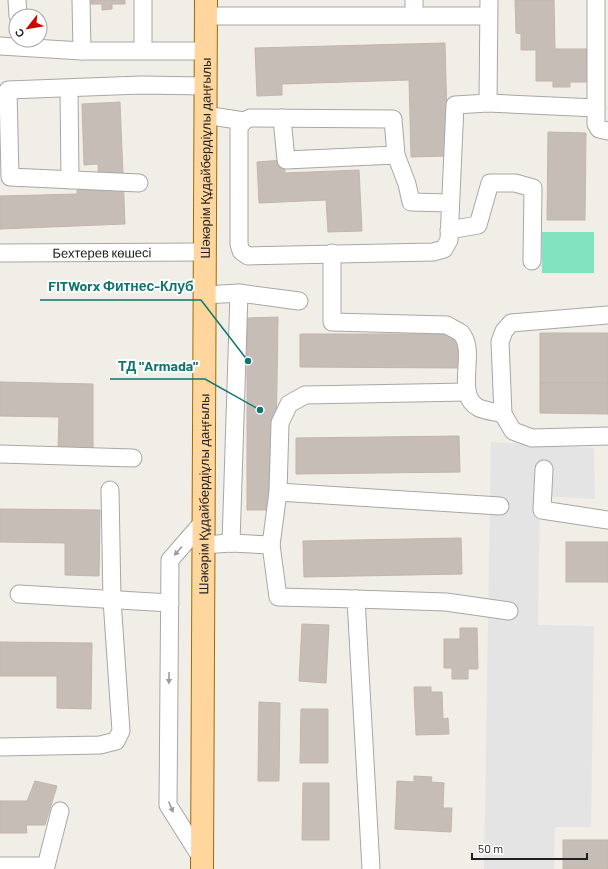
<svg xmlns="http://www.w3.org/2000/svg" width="608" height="869" font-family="Barlow,sans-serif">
  <rect width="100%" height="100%" fill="#f1eee7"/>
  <!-- pitch -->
  <rect fill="#82e3c0" x="542" y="232" width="52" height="41"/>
  <!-- parking -->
  <path fill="#e4e4e4" d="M491,442L594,448L595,499L540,496L538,625L594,626L591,827H555L554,869H484Z"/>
  <!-- building -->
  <g fill="#c6beb6" stroke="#c4b5a8">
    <path d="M91,0H125V4H112V9L102,10V4H91Z"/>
    <path d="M515,0H554L555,49H587L588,82H570V87H553V81H536V50H521V34L516,33Z"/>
    <path d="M445,43L448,156L411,157L409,80L282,84V95L257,96L255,48Z"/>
    <path d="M120,102L125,224L0,229V196L77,194V184L99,183L98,164L84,165L82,104Z"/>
    <path d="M548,132L586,133L585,220H547Z"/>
    <path d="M284,160L285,173L359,170L362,231L328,232L326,200L259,203L257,162Z"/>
    <path d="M278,317L275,510H247V318Z"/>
    <rect x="540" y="333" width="68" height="50"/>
    <path d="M300,334H459V368L300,367Z"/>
    <path d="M0,382L93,384V449H58L59,417L0,416Z"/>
    <path d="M540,383H608V414L540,413Z"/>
    <path d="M459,436L460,472L296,474V438Z"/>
    <path d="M0,509L100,510L99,576L65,575V543L0,542Z"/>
    <path d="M461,538L462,574L304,577L303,541Z"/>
    <rect x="566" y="542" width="42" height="40"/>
    <path d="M302,624L329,625L326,683L299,681Z"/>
    <path d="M460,628H477L478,669H468V679H452V668H444V639H460Z"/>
    <path d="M0,642L92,643L91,709L57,708V676H0Z"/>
    <path d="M414,687H431V692H442L443,719L448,718L449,734L416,735Z"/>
    <path d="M259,702L280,703L279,781H258Z"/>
    <path d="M301,709H328V763H300Z"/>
    <path d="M414,776L432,777L431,782L444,783L443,808H452L451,832L395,829L397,781L414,782Z"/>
    <path d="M35,781L57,786L45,825H26L27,833H0V801H27Z"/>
    <path d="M303,783H329V840H302Z"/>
    <rect x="563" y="840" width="45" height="29"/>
  </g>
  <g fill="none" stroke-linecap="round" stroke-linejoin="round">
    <defs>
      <g id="minor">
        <path d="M17,0L18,16"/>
        <path d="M81,0L82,51"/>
        <path d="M143,0V50"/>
        <path d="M596,0V124L599,129L608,131"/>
        <path d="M414,15V0"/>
        <path d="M205,16H488"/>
        <path d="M0,46L82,51H205"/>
        <path d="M69,89L70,180"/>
        <path d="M488,103L596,108"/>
        <path d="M205,115L244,121"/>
        <path d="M282,118L286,160L396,155"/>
        <path d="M139,183L10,177L8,90L141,85L205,86"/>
        <path d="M450,203L411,202L407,184L396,155L393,119L250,118L244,121L239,127V244L241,251L248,256L433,252L444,249L449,240L455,105L488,103L489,0"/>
        <path d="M449,230L478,225L490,183H515L533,188L532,261"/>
        <path id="s1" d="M0,253L204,252"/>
        <path d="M332,253V322L447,325C451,328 457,330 461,333C478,352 453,395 479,408C486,411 496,412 503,414"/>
        <path d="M239,293L299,301"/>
        <path d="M204,295L239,293L231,543"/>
        <path d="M608,315L511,323L504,331L500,342L503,414L513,431L532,438L608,436"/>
        <path d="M0,454L133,458"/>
        <path d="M544,469L542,510L608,520"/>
        <path d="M278,492L500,506"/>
        <path d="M203,545L231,543L271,545L278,597L356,599L371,869"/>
        <path d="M271,545L278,492L280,423L289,404L305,395L467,392"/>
        <path d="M19,594L170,603"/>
        <path d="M356,599L446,602L509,611"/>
        <path d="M0,747L100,745L116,741L121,731L112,600L110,490"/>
        <path d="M202,859L168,805L170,560L203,522"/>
        <path d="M0,866H46L60,811"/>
      </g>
      <g id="major">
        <path id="s2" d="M202,869L206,0"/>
      </g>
    </defs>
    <!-- minor casing -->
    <use href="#minor" stroke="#a7a7a7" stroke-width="19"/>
    <!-- major casing -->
    <use href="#major" stroke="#9d6c00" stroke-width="24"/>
    <!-- minor -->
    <use href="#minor" stroke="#fff" stroke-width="17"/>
    <!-- major -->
    <use href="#major" stroke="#ffd79e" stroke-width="22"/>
  </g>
  <!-- one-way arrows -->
  <defs><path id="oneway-solid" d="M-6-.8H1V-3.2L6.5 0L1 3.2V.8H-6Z"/></defs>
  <g fill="#9b9b9b">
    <use href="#oneway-solid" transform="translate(178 551) rotate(131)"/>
    <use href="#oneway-solid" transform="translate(169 678) rotate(91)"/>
    <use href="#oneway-solid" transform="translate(171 807) rotate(67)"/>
  </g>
  <g text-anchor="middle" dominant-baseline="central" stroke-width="4" stroke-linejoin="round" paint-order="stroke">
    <!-- street labels -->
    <g font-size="13" fill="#202020" stroke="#fff">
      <text stroke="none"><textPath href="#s2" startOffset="711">Шәкәрім Құдайбердіұлы даңғылы</textPath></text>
      <text stroke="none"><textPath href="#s1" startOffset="102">Бехтерев көшесі</textPath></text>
      <text stroke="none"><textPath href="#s2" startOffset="375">Шәкәрім Құдайбердіұлы даңғылы</textPath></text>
    </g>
  </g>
  <!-- callouts -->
  <path fill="none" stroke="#0f766e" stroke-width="1.5" d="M248 361L201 300H40M260 410L205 379H110"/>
  <g fill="#0f766e" stroke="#fff" stroke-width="1.5">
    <circle cx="248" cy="361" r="4"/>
    <circle cx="260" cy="410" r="4"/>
  </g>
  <g font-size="14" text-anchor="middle" font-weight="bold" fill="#0f766e" stroke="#fff" stroke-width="4" stroke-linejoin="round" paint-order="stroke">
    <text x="121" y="291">FITWorx Фитнес-Клуб</text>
    <text x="158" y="371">ТД "Armada"</text>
  </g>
  <!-- north arrow -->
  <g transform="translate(28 28) rotate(239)"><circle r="19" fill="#ffffff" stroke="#a6a6a6"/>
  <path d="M0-3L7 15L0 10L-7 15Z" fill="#d10500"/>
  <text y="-6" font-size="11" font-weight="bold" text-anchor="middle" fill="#202020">С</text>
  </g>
  <!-- scale -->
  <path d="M472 853v6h115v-6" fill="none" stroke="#202020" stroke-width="2"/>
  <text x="478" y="853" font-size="12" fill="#202020" stroke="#ffffff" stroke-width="3" paint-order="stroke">50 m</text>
</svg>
